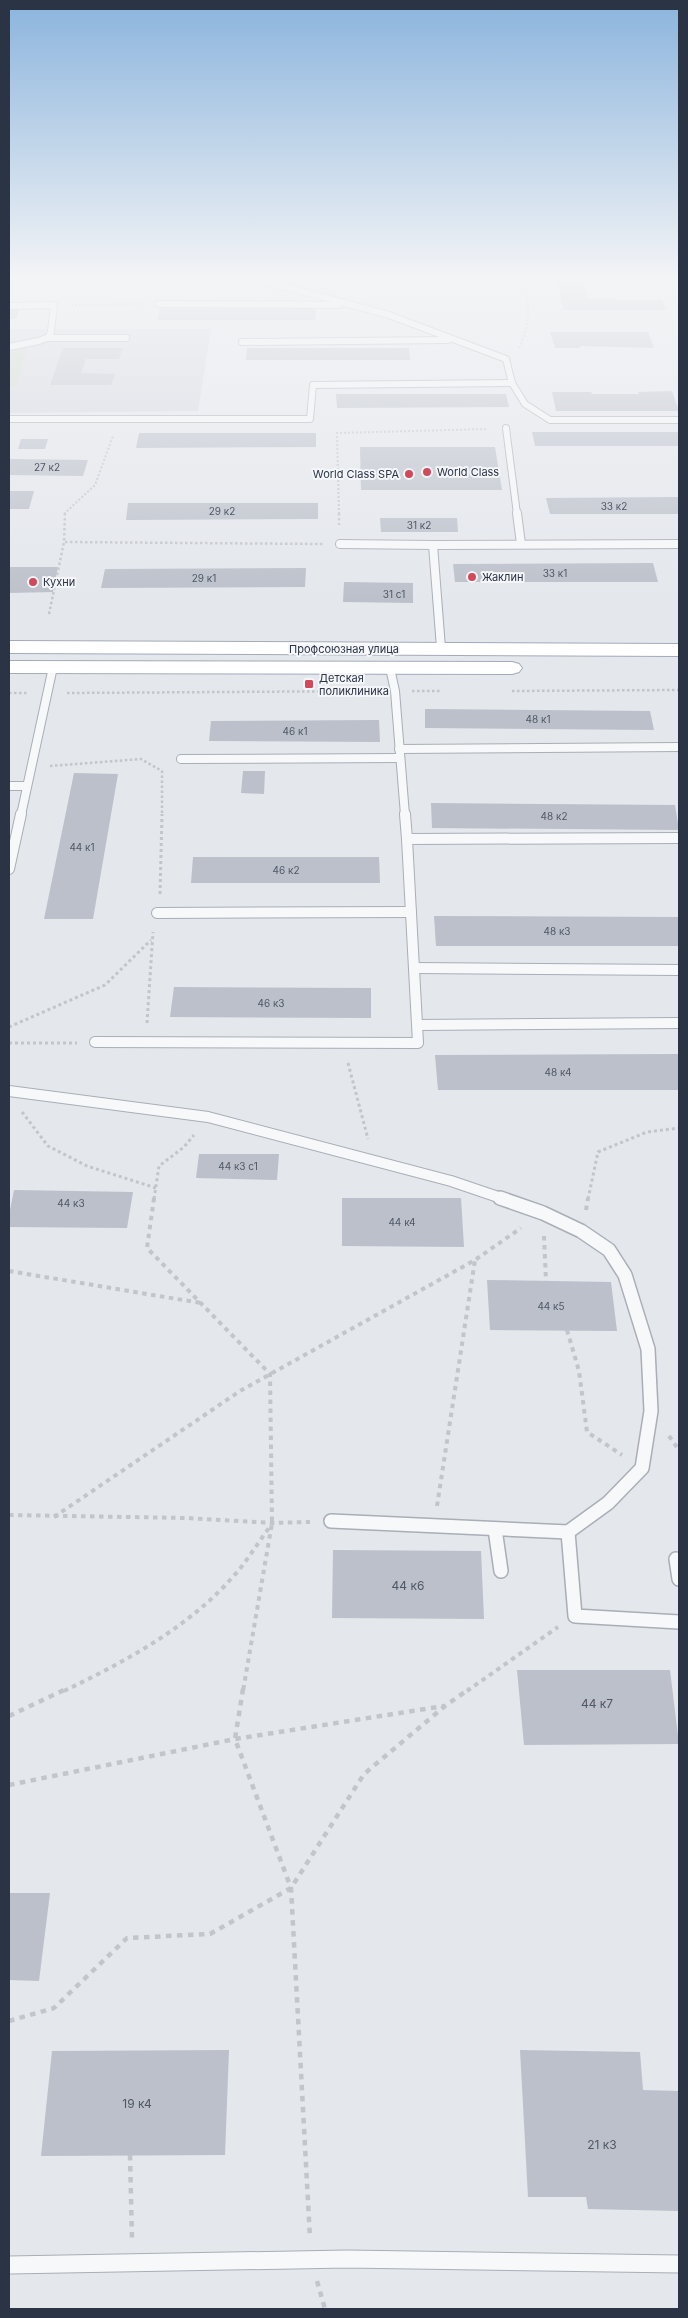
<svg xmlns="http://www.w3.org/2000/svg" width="688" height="2318" font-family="Inter,sans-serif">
  <rect width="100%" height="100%" fill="#e4e7ec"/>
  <!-- built -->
  <path fill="#d2d6de" d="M9,329H211L198,411L9,413Z"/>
  <!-- green -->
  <path fill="#c9d6c5" d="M9,348H27L15,386H9Z"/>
  <!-- building -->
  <g fill="#bbc0ca">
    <path d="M21,278H171L170,284H19Z"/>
    <path d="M557,278H583L588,299L662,300L666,310H563Z"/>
    <path d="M316,308L315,320H158L160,309Z"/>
    <path d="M9,310H19L16,319H9Z"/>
    <path d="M550,332H648L654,348L580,346V348H555Z"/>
    <path d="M63,348H123L119,359H86L81,373L115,374L111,385H50Z"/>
    <path d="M247,348H409L410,360H246Z"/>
    <path d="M672,391L679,411H556L552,392H591L592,394H639L638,392Z"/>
    <path d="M336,394H506L509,407L337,408Z"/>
    <path d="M532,432H679V446H535Z"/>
    <path d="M139,433H316V447L136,448Z"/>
    <path d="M21,439H48L45,449H18Z"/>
    <path d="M360,447H495L502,490H361Z"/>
    <path d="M9,459L88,460L83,476L9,475Z"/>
    <path d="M9,491H34L29,509H9Z"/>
    <path d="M679,497V514H550L546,498Z"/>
    <path d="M128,503H318V519L126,520Z"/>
    <path d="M380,518H457L458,532H381Z"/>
    <path d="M653,563L658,582H455L453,564Z"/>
    <path d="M9,567H58L53,592L9,593Z"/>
    <path d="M306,568L305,587L101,588L105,569Z"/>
    <path d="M344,582L413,583V603L343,602Z"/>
    <path d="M425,709L650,711L654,730L425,728Z"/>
    <path d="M379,720L380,742L209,741L211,721Z"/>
    <path d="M243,771H265L264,794L241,793Z"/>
    <path d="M74,773L118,774L93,919H44Z"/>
    <path d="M431,803L675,805L679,830L432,828Z"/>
    <path d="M193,857H379L380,883H191Z"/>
    <path d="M434,916L679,917V946H436Z"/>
    <path d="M174,987L371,988V1018L170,1017Z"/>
    <path d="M679,1054V1090H438L435,1055Z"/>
    <path d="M199,1154H279L277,1180L196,1178Z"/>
    <path d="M14,1190L133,1192L127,1228L9,1227V1215Z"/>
    <path d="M342,1198H461L464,1247L342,1246Z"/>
    <path d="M487,1280L611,1282L617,1331L490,1330Z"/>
    <path d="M333,1550L481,1551L484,1619L332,1618Z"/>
    <path d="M517,1670H670L679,1744L524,1745Z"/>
    <path d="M9,1893H50L39,1981L9,1980Z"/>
    <path d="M229,2050L225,2155L41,2156L52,2051Z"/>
    <path d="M520,2050L640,2052L643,2090L679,2091V2211L588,2209L586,2197H528Z"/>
  </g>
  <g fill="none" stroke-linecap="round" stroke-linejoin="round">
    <defs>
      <g id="lane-far4">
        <path d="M278,280L314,279"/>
        <path d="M158,304L340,305"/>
        <path d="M9,306L54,305L51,331L49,337L39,341L9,347"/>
        <path d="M48,338H126"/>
        <path d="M242,342L448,340"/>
        <path d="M512,383L525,404L550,420H679"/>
        <path d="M9,419H310L313,385L512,383L506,359L389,315L253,278"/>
        <path d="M506,428L517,514"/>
      </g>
      <g id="lane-far3">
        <path d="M517,513L521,544"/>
        <path d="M340,544L433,545"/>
        <path d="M441,648L433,545L679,544"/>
        <path d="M390,668L395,691L405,815"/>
        <path d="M399,749L679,747"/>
        <path d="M181,759L400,758"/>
        <path d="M9,786H27"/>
        <path d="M21,815L53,667"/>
      </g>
      <g id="lane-far2">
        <path d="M405,814L407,839L679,838"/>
        <path d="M9,869L21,814"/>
        <path d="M157,913L411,912"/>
        <path d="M414,968L679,970"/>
        <path d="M418,1025L679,1023"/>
        <path d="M95,1042L418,1043L407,839"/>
        <path d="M9,1091L208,1117L451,1181L504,1199"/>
      </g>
      <g id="lane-far1">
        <path d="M500,1198L543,1213L581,1231L609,1250L625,1275L648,1349L651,1411L642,1468L608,1503L568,1532L575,1616L679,1622"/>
        <path d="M331,1521L568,1532"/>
        <path d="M495,1529L501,1571"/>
        <path d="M676,1559L679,1579"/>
      </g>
      <path id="lane" d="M9,2265L347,2259L679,2264"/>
      <g id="primary">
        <path d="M9,641L679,644V656L9,653Z"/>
        <path d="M9,661L512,662L519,664L522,668L519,672L512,674L9,673Z"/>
      </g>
    </defs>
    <!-- lane-far4 casing -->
    <use href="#lane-far4" stroke="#a9aeb7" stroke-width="8"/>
    <!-- lane-far3 casing -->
    <use href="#lane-far3" stroke="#a9aeb7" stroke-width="10"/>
    <!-- lane-far2 casing -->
    <use href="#lane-far2" stroke="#a9aeb7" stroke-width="12"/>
    <!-- lane-far1 casing -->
    <use href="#lane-far1" stroke="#a9aeb7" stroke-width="16"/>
    <!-- lane casing -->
    <use href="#lane" stroke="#a9aeb7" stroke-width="19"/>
    <!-- primary casing -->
    <use href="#primary" stroke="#a3abb8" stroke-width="2"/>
    <!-- path-far4 -->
    <g stroke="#c2c5cb" stroke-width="2" stroke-dasharray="2 2" stroke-linecap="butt">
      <path d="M11,290L14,278"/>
      <path d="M71,305L143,304"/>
      <path d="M519,348C530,325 530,302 524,278"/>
      <path d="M64,514L95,485L113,436"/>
      <path d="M339,514L337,433L488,429"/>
    </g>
    <!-- path-far3 -->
    <g stroke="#c2c5cb" stroke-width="2.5" stroke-dasharray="2.5 2.5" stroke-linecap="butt">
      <path d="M65,513L64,542L323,544"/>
      <path d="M339,513V525"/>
      <path d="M49,614L64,542"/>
      <path d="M412,691H441"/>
      <path d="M512,691L679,690"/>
      <path d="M9,693H28"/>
      <path d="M67,693L376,691"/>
      <path d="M50,766L141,759L162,771V815"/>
    </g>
    <!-- path-far2 -->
    <g stroke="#c2c5cb" stroke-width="3" stroke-dasharray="3 3" stroke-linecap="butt">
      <path d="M160,894L162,814"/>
      <path d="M147,1023L153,932"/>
      <path d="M9,1027L105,985L151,940"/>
      <path d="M9,1043H77"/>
      <path d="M348,1063L368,1139"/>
      <path d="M22,1112L48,1146L87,1166L156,1188"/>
      <path d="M154,1199L159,1166L184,1147L194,1135"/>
      <path d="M588,1199L598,1152L647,1132L679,1128"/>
    </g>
    <!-- path-far1 -->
    <g stroke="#c2c5cb" stroke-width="4" stroke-dasharray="4.5 4.5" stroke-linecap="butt">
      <path d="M154,1198L147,1248L270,1374L272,1523L243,1691"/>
      <path d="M586,1210L588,1198"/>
      <path d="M544,1236L546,1281"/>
      <path d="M9,1271L201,1303"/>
      <path d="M567,1330L579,1371L587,1432L622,1455"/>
      <path d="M669,1436L679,1450"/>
      <path d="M437,1506L475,1260"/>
      <path d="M9,1515L187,1518L272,1523L310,1522"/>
      <path d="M54,1517L240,1391L475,1260L521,1228"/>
      <path d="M64,1691C124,1662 186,1629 231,1579C247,1562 258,1542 272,1524"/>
      <path d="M467,1691L558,1627"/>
    </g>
    <!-- path -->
    <g stroke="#c2c5cb" stroke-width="4.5" stroke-dasharray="5.5 5.5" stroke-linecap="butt">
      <path d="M243,1689L235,1739L291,1888L310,2238"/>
      <path d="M9,1716L66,1689"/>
      <path d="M9,1785L235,1739L444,1706"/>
      <path d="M9,2021L54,2008L127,1938L210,1934L291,1888L364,1774L445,1706L469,1689"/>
      <path d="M130,2155L132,2240"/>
      <path d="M317,2281L325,2309"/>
    </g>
    <!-- lane-far4 -->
    <use href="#lane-far4" stroke="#f7f8fa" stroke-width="6"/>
    <!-- lane-far3 -->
    <use href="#lane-far3" stroke="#f7f8fa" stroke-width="8"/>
    <!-- lane-far2 -->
    <use href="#lane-far2" stroke="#f7f8fa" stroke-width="10"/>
    <!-- lane-far1 -->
    <use href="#lane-far1" stroke="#f7f8fa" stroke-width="13"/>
    <!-- lane -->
    <use href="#lane" stroke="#f7f8fa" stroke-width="17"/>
    <!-- primary -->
    <use href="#primary" fill="#fff" fill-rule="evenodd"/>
  </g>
  <!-- sky -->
  <linearGradient id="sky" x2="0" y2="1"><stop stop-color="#8bb4dd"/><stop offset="0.46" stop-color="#f3f4f6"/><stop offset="1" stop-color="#f3f4f6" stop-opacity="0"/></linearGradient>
  <rect width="688" height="603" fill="url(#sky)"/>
  <!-- markers -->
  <g fill="#d1495b" stroke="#f4f6f9" stroke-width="2">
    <circle cx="427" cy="472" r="5"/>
    <circle cx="409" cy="474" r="5"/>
    <circle cx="472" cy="577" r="5"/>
    <circle cx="33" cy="582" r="5"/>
    <rect x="304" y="679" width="10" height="10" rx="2.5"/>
  </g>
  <g text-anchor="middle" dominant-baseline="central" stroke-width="4" stroke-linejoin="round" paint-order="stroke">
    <!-- number labels -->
    <g font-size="10" fill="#4f5766">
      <text x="47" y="467">27 к2</text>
      <text x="614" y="506">33 к2</text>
      <text x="222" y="511">29 к2</text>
      <text x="419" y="525">31 к2</text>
      <text x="555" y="573">33 к1</text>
      <text x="204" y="578">29 к1</text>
      <text x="394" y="594">31 с1</text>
      <text x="538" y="719">48 к1</text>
      <text x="295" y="731">46 к1</text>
      <text x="554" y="816">48 к2</text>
      <text x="82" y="847">44 к1</text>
      <text x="286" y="870">46 к2</text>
      <text x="557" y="931">48 к3</text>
      <text x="271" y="1003">46 к3</text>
      <text x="558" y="1072">48 к4</text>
      <text x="238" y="1166">44 к3 с1</text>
      <text x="71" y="1203">44 к3</text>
      <text x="402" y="1222">44 к4</text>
      <text x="551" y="1306">44 к5</text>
    </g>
    <!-- far-poi labels -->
    <g font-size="11" fill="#2b3445" stroke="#f4f6f9" text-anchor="start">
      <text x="437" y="472">World Class</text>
      <text x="399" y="474" text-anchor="end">World Class SPA</text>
      <text x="482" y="577">Жаклин</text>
      <text x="43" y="582">Кухни</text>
      <text x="319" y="678">Детская<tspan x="319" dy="13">поликлиника</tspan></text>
    </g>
    <!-- far-street labels -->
    <g font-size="11" fill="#2b3445" stroke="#f4f6f9">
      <text x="344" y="649">Профсоюзная улица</text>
    </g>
    <!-- near-number labels -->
    <g font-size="12" fill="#4f5766">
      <text x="408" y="1585">44 к6</text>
      <text x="597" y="1703">44 к7</text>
      <text x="137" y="2103">19 к4</text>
      <text x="602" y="2144">21 к3</text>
    </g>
  </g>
  <!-- border -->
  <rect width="688" height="2318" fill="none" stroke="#2b3445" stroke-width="20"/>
</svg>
